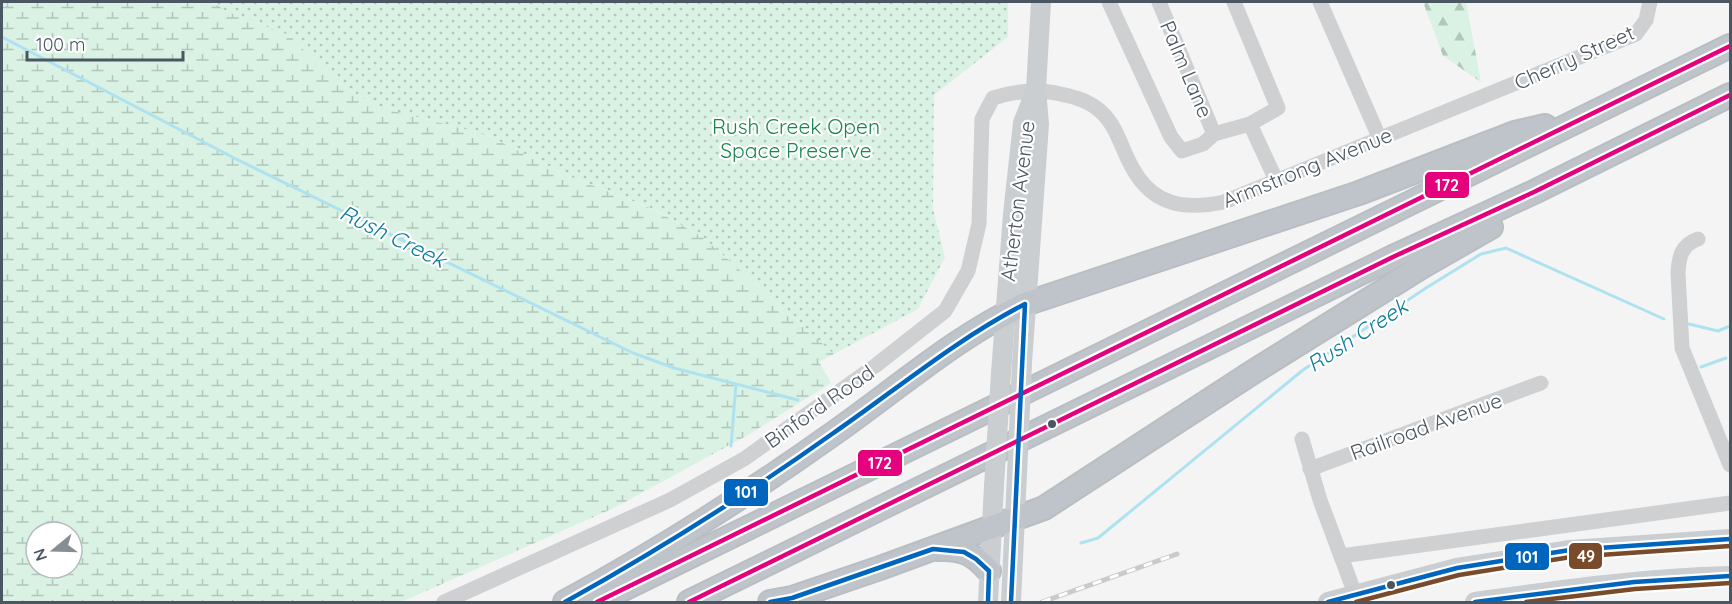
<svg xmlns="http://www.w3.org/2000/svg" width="1732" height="604" font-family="Quicksand,sans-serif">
  <defs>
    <pattern id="forest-firs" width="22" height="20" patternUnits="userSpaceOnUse" patternTransform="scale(1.5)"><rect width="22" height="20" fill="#d9f2e3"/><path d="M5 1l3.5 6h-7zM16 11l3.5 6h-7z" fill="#b2c7bb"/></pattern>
    <pattern id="wetland-marsh" width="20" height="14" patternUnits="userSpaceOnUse" patternTransform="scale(1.5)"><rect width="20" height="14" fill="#d9f2e3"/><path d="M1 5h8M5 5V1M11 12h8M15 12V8" fill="none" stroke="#b2c7bb"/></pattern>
    <pattern id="park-dots" width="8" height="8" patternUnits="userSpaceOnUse" patternTransform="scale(1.5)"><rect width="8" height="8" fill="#d9f2e3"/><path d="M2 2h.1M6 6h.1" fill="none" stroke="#b2c7bb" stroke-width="1.8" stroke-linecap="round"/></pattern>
  </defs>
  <rect width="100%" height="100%" fill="#f4f4f4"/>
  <!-- forest -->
  <path fill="url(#forest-firs)" d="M1423,2H1466L1481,82L1443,56Z"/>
  <!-- wetland -->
  <path fill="url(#wetland-marsh)" fill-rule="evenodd" d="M2,2H213L226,11L289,35L335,81L378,107L485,134L569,176L655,210L704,238L834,354L819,362L831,383L748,435L614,508L401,602H2ZM36,532H72V568H36Z"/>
  <!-- park -->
  <path fill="url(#park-dots)" d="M213,2H1008V37L934,95L933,209L945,257L918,309L834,354L704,238L656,210L569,176L485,134L378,107L335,81L289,35L226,11Z"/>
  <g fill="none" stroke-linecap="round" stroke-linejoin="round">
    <!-- stream -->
    <g stroke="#aee2f0" stroke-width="3">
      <path d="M2,37L236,159L633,353L674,368L798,400"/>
      <path d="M1689,324L1718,331L1730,326"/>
      <path d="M1701,367L1726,358"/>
      <path d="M731,446L736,384"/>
      <path d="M1081,543L1098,538L1303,370L1426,288L1481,254L1506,248L1664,319"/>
    </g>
    <defs>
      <g id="highway">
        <path d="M938,549C962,548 973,553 989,571"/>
        <path d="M565,602C660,551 750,493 837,431C898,388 957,336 1025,304L1359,193L1515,133L1545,126"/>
        <path d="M597,602L1730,46"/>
        <path d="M689,602L1395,256L1534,192L1730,95"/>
        <path d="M770,602L792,598L880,568L1044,508L1253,372L1423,266L1491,227"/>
      </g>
    </defs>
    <!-- highway casing -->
    <use href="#highway" stroke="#b9bec3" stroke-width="26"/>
    <!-- minor -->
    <g stroke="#ced0d2" stroke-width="15">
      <path d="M1109,2L1171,137L1182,151L1203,144L1214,134"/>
      <path d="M1159,2L1214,134L1250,124L1278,108L1234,2"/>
      <path d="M1320,2L1379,137"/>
      <path d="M1250,124L1276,180"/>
      <path d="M1698,239C1681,245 1679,257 1678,273L1682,348L1730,465"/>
      <path d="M1302,439L1320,500L1358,602"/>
      <path d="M1310,469L1541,383"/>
      <path d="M1341,556L1730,503"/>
      <path d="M444,602L670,500L744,459L875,366L945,311L968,271L979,224L982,119L993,98C1015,91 1034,89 1056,93C1070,96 1084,99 1095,107C1117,122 1120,147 1133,169C1154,206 1185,210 1224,202L1636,34L1646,20L1650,2"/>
    </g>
    <!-- major -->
    <g stroke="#caced1" stroke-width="20">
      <path d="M1022,363L1039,124L1036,89L1041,2"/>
      <path d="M1001,373L1013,214L1023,123L1034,95"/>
      <path d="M988,602L994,486"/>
      <path d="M1011,602L1017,474"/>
      <path d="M1328,602L1457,568L1570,550L1730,539"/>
      <path d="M1475,602C1560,590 1645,578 1730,576"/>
    </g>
    <!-- highway -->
    <use href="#highway" stroke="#bec4c9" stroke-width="22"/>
    <defs>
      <path id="rail" d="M1042,602L1177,554"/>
    </defs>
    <!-- rail casing -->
    <use href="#rail" stroke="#c9cacc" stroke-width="5"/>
    <!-- rail -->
    <use href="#rail" stroke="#fff" stroke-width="3" stroke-dasharray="9" stroke-linecap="butt"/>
    <!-- major-bridge -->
    <g stroke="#caced1" stroke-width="20">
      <path d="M1017,474L1022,363"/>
      <path d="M994,486L1001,373"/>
    </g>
    <defs>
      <g id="bus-1">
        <path d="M597,602L1730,46"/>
        <path d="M689,602L1395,256L1534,192L1730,95"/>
      </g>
      <g id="bus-2">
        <path d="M565,602C657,551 746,495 832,434C896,390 955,340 1025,304L1011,602"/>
        <path d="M770,602L792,598L933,549L964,552L976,559L989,571L988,602"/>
        <path d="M1328,602L1457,568L1570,550L1730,539"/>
        <path d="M1475,602L1634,582L1730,576"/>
      </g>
      <g id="bus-3">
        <path d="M1356,602L1459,575L1571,557L1730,546"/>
        <path d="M1526,602L1635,589L1730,583"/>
      </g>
    </defs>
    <!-- bus-1 casing -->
    <use href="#bus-1" stroke="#fff" stroke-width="9"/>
    <!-- bus-2 casing -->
    <use href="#bus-2" stroke="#fff" stroke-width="9"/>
    <!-- bus-3 casing -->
    <use href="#bus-3" stroke="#fff" stroke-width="9"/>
    <!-- bus-1 -->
    <use href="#bus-1" stroke="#e5007d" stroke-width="4.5"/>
    <!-- bus-2 -->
    <use href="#bus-2" stroke="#0065bd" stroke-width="4.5"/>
    <!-- bus-3 -->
    <use href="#bus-3" stroke="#7a4b2a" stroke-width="4.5"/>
  </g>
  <!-- markers -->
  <g fill="#4a5661" stroke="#fff" stroke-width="2">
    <circle cx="1052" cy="424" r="5"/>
    <circle cx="1391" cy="585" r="5"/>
  </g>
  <g text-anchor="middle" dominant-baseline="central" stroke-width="4.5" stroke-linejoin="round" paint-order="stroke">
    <!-- street labels -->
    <g font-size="21" fill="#4a5661" stroke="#fff">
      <text transform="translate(1574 57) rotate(-24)">Cherry Street</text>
      <text transform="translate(1187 69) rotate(67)">Palm Lane</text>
      <text transform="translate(1307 167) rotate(-22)">Armstrong Avenue</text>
      <text transform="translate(1017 201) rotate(-83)">Atherton Avenue</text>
      <text transform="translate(819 406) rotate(-35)">Binford Road</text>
      <text transform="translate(1426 426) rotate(-20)">Railroad Avenue</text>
    </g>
    <!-- park labels -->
    <g font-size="21" fill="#17864f" stroke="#fff">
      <text x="796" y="126">Rush Creek Open<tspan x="796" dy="24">Space Preserve</tspan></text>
    </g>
    <!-- water labels -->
    <g font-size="22" font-style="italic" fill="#0c7c9b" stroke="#fff">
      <text transform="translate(393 236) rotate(26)">Rush Creek</text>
      <text transform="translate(1357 335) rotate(-33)">Rush Creek</text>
    </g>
  </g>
  <g stroke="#fff" stroke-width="2">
    <rect x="1424" y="171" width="46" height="28" rx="6" fill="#e5007d"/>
    <rect x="857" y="449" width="46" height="28" rx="6" fill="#e5007d"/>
    <rect x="723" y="478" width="46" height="29" rx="6" fill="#0065bd"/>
    <rect x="1568" y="542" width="35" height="28" rx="6" fill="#7a4b2a"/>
    <rect x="1504" y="542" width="46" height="29" rx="6" fill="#0065bd"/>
  </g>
  <g font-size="16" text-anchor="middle" font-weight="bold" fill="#fff">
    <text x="1447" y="191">172</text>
    <text x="880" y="469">172</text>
    <text x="746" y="498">101</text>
    <text x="1586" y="562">49</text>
    <text x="1527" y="563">101</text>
  </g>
  <!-- border -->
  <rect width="1732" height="604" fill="none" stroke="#4a5661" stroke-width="6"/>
  <!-- north arrow -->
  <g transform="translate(54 550) rotate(251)"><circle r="28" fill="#ffffff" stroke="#b7bbc0" stroke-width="1.5"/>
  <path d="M0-4.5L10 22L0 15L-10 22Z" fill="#868d94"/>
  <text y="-9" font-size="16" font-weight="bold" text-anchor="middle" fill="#4a5661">N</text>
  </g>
  <!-- scale -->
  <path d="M27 51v9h156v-9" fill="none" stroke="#4a5661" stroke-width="3"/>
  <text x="36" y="51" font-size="18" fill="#4a5661" stroke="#ffffff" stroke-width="4.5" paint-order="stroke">100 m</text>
</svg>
